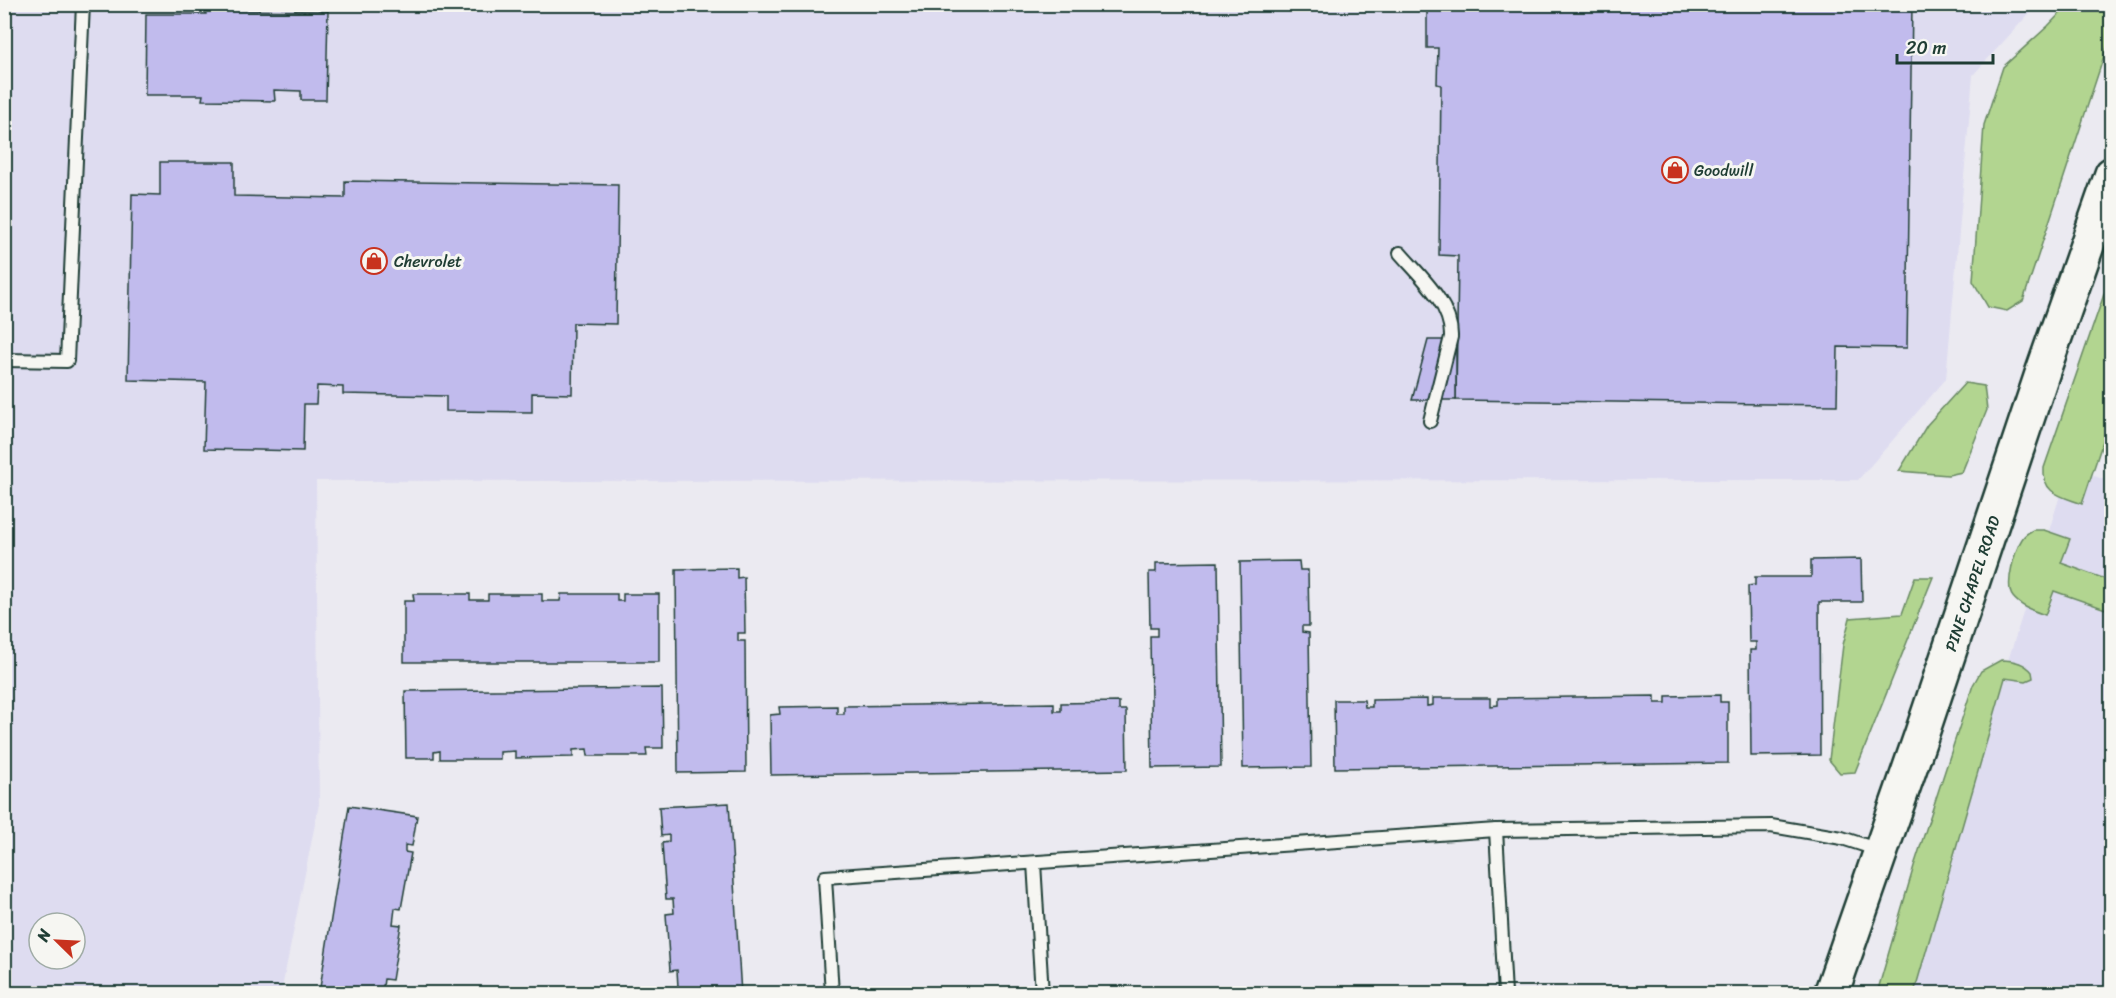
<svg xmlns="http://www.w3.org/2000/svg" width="2116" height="998" font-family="Sriracha,sans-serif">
  <rect width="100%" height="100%" fill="#ebeaf1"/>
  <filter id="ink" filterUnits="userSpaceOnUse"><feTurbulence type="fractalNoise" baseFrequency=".0167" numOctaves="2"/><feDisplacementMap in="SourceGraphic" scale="12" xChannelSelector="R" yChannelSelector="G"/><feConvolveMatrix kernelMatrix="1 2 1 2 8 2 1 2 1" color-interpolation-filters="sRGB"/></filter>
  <g filter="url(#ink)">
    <!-- built -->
    <g fill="#dedcf0" fill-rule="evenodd">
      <path d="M5,5H2037L1973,75L1946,379L1858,480L316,481L319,804L281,993L5,994ZM39,923H75V959H39Z"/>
      <path d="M2069,467L2111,482V993L1903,994Z"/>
    </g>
    <!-- green -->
    <g fill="#b2d590" stroke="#688962" stroke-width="1.5">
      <path d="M2068,5H2111V35L2023,301L2007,311L1988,307L1973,281L1984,125L2003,67L2048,26Z"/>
      <path d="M2111,274V417L2082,504C2061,496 2042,494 2044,468Z"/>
      <path d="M1965,383L1984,386L1987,410L1962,472L1948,475L1899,471L1927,425Z"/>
      <path d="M2033,530H2044L2070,539L2061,563L2111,581V611L2054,591L2045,615C2034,611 2021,607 2013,597C2004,586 2015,550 2022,539C2025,534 2029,532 2033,530Z"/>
      <path d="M1915,577H1933L1855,772L1840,773L1829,760L1843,645L1850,618L1902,614Z"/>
      <path d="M2001,660C2012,660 2024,662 2032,672L2033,678L2026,681L2005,678L1914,993H1877L1914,866L1973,685L1981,671Z"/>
    </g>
    <!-- building -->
    <g fill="#c1bbed" stroke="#1f3d34" stroke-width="1.5">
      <path d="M1427,4H1912L1907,348L1838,347L1837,405L1456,400L1458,256L1439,255L1441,85L1437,84L1438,48H1427Z"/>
      <path d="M206,10L328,11L326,100H301V91L274,90L275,101L202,100L203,95H145L146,14H206Z"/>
      <path d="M160,162H234V196L345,198V181L618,185L616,324L573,323L572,394L532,393V412L446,411V396L343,394V387L317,386L316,404H304L303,451L204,449L206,382L128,380L132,194L160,195Z"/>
      <path d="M1428,340H1456V400H1412Z"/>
      <path d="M1861,559L1862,602H1819L1820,755L1751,756L1750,650H1756V642H1749L1748,586L1755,585V577H1811V560Z"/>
      <path d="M1299,561L1300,570H1308L1309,626H1302V632L1309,633L1311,767L1243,768L1240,562Z"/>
      <path d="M1218,562L1221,767L1152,768L1150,636H1157V628H1150L1149,572H1156V563Z"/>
      <path d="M737,568V578L744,577L745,633H738V641H745L746,772L678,773L676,569Z"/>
      <path d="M413,594H470V600H488V594H542V601H560L561,594H617V601H623V594H659V662H404V601H414Z"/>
      <path d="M662,688L663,748H646L647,756H588L587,749L573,750V757L515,758V751L500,752V759H440V751L434,752V758H406L405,691Z"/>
      <path d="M1720,695V702H1728V763L1335,768L1334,700H1364L1365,707H1372V700L1427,699V706L1433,705V698H1490V706L1498,705V698L1655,696V703H1666V696Z"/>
      <path d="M1119,702V710H1126L1127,770L771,775L770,715L780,714L779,707L837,706V714H844V706L1054,703V711H1061V703Z"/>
      <path d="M729,803L741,994H671L670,987H678L677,970L670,971L666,914L674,913L673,899H666L662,843L669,842V835L661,836L659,807Z"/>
      <path d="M349,806L417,816L412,846L405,845V852L411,853L401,909L395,908L393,924L401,925L392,980L384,979L382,994H319Z"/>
    </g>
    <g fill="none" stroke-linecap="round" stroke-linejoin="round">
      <defs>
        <g id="lane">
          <path d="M1400,253C1420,276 1452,304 1451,337L1430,421"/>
          <path d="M4,360L67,361L83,4"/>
          <path d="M1496,830L1505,994"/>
          <path d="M1034,863L1042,994"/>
          <path d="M832,994L825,877L1496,830L1771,826L1842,838L1879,850"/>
        </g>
        <g id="secondary">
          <path id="s1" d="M1831,994L1921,736L2043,371L2112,174"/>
        </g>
      </defs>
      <!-- lane casing -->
      <use href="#lane" stroke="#1f3d34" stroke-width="16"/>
      <!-- secondary casing -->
      <use href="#secondary" stroke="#1f3d34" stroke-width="38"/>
      <!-- lane -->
      <use href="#lane" stroke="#f6f6f2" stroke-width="12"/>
      <!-- secondary -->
      <use href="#secondary" stroke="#f6f6f2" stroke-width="33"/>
    </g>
  </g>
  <!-- icons -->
  <defs>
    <symbol id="shop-ring" viewBox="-11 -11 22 22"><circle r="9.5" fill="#f6f6f2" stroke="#c8321e" stroke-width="1.5"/><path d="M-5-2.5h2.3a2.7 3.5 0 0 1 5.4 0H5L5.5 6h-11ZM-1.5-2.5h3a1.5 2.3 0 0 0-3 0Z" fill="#c8321e"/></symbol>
  </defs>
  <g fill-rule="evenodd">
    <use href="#shop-ring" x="1660" y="155" width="30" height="30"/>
    <use href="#shop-ring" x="359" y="246" width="30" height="30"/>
  </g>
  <g text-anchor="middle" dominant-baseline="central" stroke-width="6" stroke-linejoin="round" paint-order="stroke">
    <!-- poi labels -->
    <g font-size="16" fill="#1f3d34" stroke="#f6f6f2" text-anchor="start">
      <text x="1694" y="170">Goodwill</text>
      <text x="394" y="261">Chevrolet</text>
    </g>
    <!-- street labels -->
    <g font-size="16" fill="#1f3d34" stroke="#f6f6f2">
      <text stroke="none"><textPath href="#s1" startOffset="434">PINE CHAPEL ROAD</textPath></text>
    </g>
  </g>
  <!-- margin -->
  <rect width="2116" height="998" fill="none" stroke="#f6f6f2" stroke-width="24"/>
  <rect x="12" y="12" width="2092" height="974" fill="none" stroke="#1f3d34" stroke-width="2" filter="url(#ink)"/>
  <!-- north arrow -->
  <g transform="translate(57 941) rotate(294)"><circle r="28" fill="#f6f6f2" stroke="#a0aca6" stroke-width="1.5"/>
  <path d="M0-4.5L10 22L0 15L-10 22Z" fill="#c8321e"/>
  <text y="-9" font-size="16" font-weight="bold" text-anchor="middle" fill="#1f3d34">N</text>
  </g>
  <!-- scale -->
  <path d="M1897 54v9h96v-9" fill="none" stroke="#1f3d34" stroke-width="3"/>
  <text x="1906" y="54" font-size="18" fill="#1f3d34" stroke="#f6f6f2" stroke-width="4.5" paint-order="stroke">20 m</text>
</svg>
